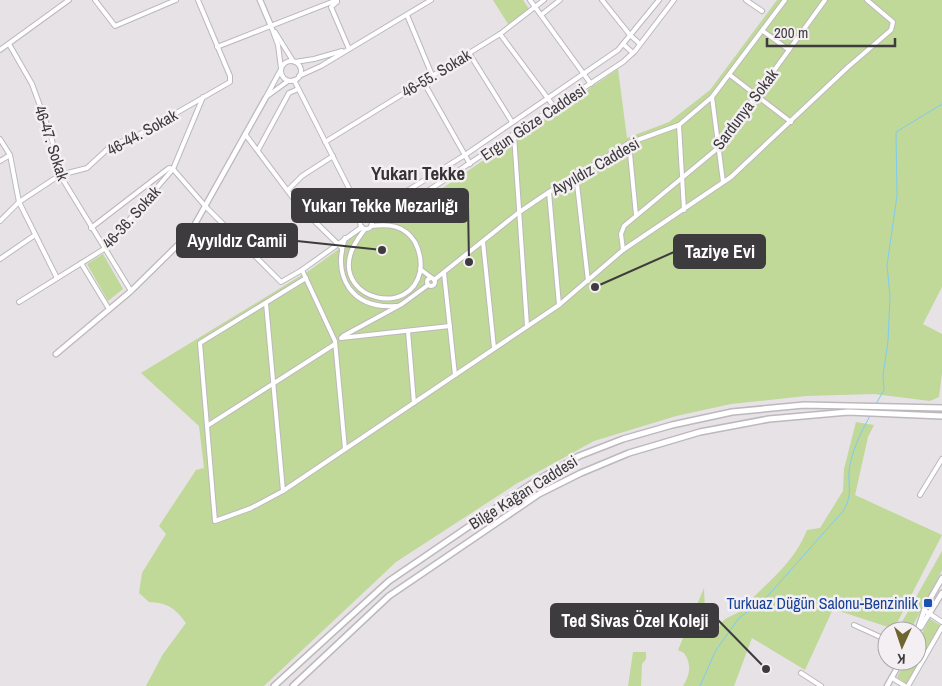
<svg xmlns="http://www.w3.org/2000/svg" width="942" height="686" font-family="'Archivo Narrow',sans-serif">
  <rect width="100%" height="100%" fill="#e6e2e6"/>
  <!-- green -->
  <g fill="#c0d898">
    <path d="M493,0H523L529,9L508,24Z"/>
    <path d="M777,0H942V287L923,324L942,334V373L939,397L930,401L874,394L806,396L731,404L676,416L594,441L516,484L396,562L264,686H146L163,654L186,623C175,608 168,603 149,602L139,593L142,573L166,534L159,526L196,470L204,468L199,426L141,373L310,270L339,249L355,234L403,215L618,69L627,138L669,122L710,90Z"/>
    <path d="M103,254L123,289L108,301L87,264Z"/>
    <path d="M856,422L874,425L868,437L855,495L942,535L894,629L833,609L805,670L752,638L734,686H683C690,675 692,664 684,653L678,650L704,588L706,633L712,637C716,632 719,625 723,621C728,616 736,615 740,611C764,584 793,566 807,530L820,528L843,491L844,469Z"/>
    <path d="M942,551V570L910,631H897Z"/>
    <path d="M930,619L940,625L907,684L897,677L906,661H917V642Z"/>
    <path d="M633,652H646V659L642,664L641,686H628Z"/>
  </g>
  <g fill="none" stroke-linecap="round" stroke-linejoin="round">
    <!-- stream -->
    <g stroke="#7ecbf4" stroke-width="1">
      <path d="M876,404L884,390L883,375L888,341L890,296L887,265L897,196L896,132L942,104"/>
      <path d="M700,686L716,650L739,618L765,599L844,510C853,491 848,491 849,472C851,452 861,432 871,414"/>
    </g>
    <defs>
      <g id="minor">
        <path d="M95,0L115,26L176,0"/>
        <path d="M530,0L591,84"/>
        <path d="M602,0L630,35L640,44"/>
        <path d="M746,0L762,11"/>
        <path d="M337,2L331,7L349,49"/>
        <path d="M407,15L432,75"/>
        <path d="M541,15L560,0"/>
        <path d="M271,26L278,45L281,68"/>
        <path d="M763,31L789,50"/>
        <path d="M275,32L293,61"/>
        <path d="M500,34L555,108"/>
        <path d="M9,44L32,84L51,136L60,175L131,291"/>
        <path d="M623,44L633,53"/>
        <path d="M217,47L337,0"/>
        <path d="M0,50L69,0"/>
        <path d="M469,53L512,122"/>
        <circle cx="291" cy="71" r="10"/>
        <path d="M295,62L314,59L342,51"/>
        <path d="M730,75L791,122"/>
        <path d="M299,76L321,66L431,0"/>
        <path d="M294,80L364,218"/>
        <path d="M423,81L470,164"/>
        <path d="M266,97L288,81"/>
        <path d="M712,97L723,182"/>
        <path d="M265,99L280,71"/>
        <path d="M679,125L684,210"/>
        <path d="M245,134L299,206L342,248"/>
        <path d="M514,135L527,326"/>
        <path d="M0,139L10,155L19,202L57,278"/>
        <path d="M325,142L500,34L544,0"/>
        <path d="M629,143L636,215"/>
        <path d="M258,150L289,93L298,89"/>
        <path d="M0,161L10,155"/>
        <path d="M576,175L588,281"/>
        <path d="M288,190L302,176L333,156"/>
        <path d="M549,192L559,305"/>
        <path d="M365,217L465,155L618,50L659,0"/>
        <circle cx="366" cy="223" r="6"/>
        <path d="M0,221L19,202L60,175L87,168L112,145L133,138L230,82V76L198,0"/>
        <path d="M372,221L420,196L623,62L635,51L674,0"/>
        <path d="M91,228L169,168L173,169L206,207L281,282L302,270L362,227"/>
        <path d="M365,229C359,237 352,246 350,256C339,300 410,317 420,272C422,261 420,252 415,242C404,225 390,224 371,226"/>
        <path d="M345,238C332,279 353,309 396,306"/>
        <path d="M483,242L494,348"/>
        <path d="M623,250L621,234L624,226L718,148L825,0"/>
        <path d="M0,259L35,235"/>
        <path d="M81,263L109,309"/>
        <path d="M420,269L432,278"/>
        <path d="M302,270L335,341L345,449"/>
        <path d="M444,273L455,375"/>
        <path d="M306,278L200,343L215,521L251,508L283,491L559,305L623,250L731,177L848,67L891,30L893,22L867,0"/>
        <circle cx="431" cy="282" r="4"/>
        <path d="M434,280L518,213L549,192L629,143L679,125L712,97L785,0"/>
        <path d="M19,302L104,249L173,169L203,97"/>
        <path d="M266,303L283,491"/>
        <path d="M408,331L414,403"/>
        <path d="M343,336L402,304L428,285"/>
        <path d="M341,338L450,326"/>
        <path d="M207,426L335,344"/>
        <path d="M920,495L942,459"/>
        <path d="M924,610L942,622"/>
        <path d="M854,625L887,640"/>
        <path d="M801,673L821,686"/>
        <path d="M892,678L905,686"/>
        <path d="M908,686L942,627"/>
      </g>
      <g id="tertiary">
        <path d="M260,0L271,26"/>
        <path d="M56,354L131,291L190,233L265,99"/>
        <path d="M921,627L942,593"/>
        <path d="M917,632L925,608L942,578"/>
        <path d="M887,686L901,661"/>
      </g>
      <g id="secondary">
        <path d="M274,686L389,581L531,484L579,456L623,439L672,425L732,412L804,405L942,408"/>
        <path d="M293,686L389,596L539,494L581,473L629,453L700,432L769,419L848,412L942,416"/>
      </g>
    </defs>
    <!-- minor casing -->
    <use href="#minor" stroke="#bcb8bc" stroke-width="6"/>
    <!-- tertiary casing -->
    <use href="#tertiary" stroke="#bcb8bc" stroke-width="7"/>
    <!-- secondary casing -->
    <use href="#secondary" stroke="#bcb8bc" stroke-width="8"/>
    <!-- minor -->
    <use href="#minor" stroke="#fff" stroke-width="4"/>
    <!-- tertiary -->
    <use href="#tertiary" stroke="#fff" stroke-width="4.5"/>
    <!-- secondary -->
    <use href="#secondary" stroke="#fff" stroke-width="5"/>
  </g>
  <!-- markers -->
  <rect fill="#1a4fb4" stroke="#f4eff3" stroke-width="2" x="923" y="598" width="10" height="10" rx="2.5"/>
  <g text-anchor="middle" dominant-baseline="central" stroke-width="5" stroke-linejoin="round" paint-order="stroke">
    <!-- street labels -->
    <g font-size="16" fill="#3d3b3d" stroke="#f4eff3">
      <text transform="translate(436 73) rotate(-31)">46-55. Sokak</text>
      <text transform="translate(745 109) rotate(-53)">Sardunya Sokak</text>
      <text transform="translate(533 122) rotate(-34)">Ergun Göze Caddesi</text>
      <text transform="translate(142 132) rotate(-29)">46-44. Sokak</text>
      <text transform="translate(52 143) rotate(72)">46-47. Sokak</text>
      <text transform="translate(595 166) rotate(-30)">Ayyıldız Caddesi</text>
      <text transform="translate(131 217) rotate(-48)">46-36. Sokak</text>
      <text transform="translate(523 492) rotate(-32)">Bilge Kağan Caddesi</text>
    </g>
    <!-- transit labels -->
    <g font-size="16" fill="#164399" stroke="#f4eff3" text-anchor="end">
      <text x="918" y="603">Turkuaz Düğün Salonu-Benzinlik</text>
    </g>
    <!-- quarter labels -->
    <g font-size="19" font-weight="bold" fill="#363336" stroke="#f4eff3">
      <text x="418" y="173">Yukarı Tekke</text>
    </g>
  </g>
  <!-- callouts -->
  <path fill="none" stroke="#3d3b3d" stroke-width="2" d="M469 262L468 205M382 250L297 241M595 287L674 252M766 669L718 620"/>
  <g fill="#3d3b3d" stroke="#f4eff3" stroke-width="2">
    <circle cx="469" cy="262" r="5"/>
    <circle cx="382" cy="250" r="5"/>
    <circle cx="595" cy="287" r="5"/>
    <circle cx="766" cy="669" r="5"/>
  </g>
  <g fill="#3d3b3d" stroke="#3d3b3d" stroke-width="2">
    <rect x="292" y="189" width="176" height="33" rx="5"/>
    <rect x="177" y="224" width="120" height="33" rx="5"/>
    <rect x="674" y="235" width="91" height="33" rx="5"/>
    <rect x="551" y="604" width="167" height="33" rx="5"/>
  </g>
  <g font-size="18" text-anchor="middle" font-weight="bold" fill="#fff">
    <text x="380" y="212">Yukarı Tekke Mezarlığı</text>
    <text x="237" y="247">Ayyıldız Camii</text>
    <text x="720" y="258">Taziye Evi</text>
    <text x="635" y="627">Ted Sivas Özel Koleji</text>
  </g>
  <!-- north arrow -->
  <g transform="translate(902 646) rotate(183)"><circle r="24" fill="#f4eff3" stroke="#aba7aa"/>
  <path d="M0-4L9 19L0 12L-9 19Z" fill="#6e6531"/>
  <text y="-8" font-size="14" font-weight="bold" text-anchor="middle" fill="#3d3b3d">K</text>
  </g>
  <!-- scale -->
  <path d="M767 38v8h128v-8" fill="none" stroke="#3d3b3d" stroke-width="2.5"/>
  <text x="774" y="38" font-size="15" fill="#3d3b3d" stroke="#f4eff3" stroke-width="4" paint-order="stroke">200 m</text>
</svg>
